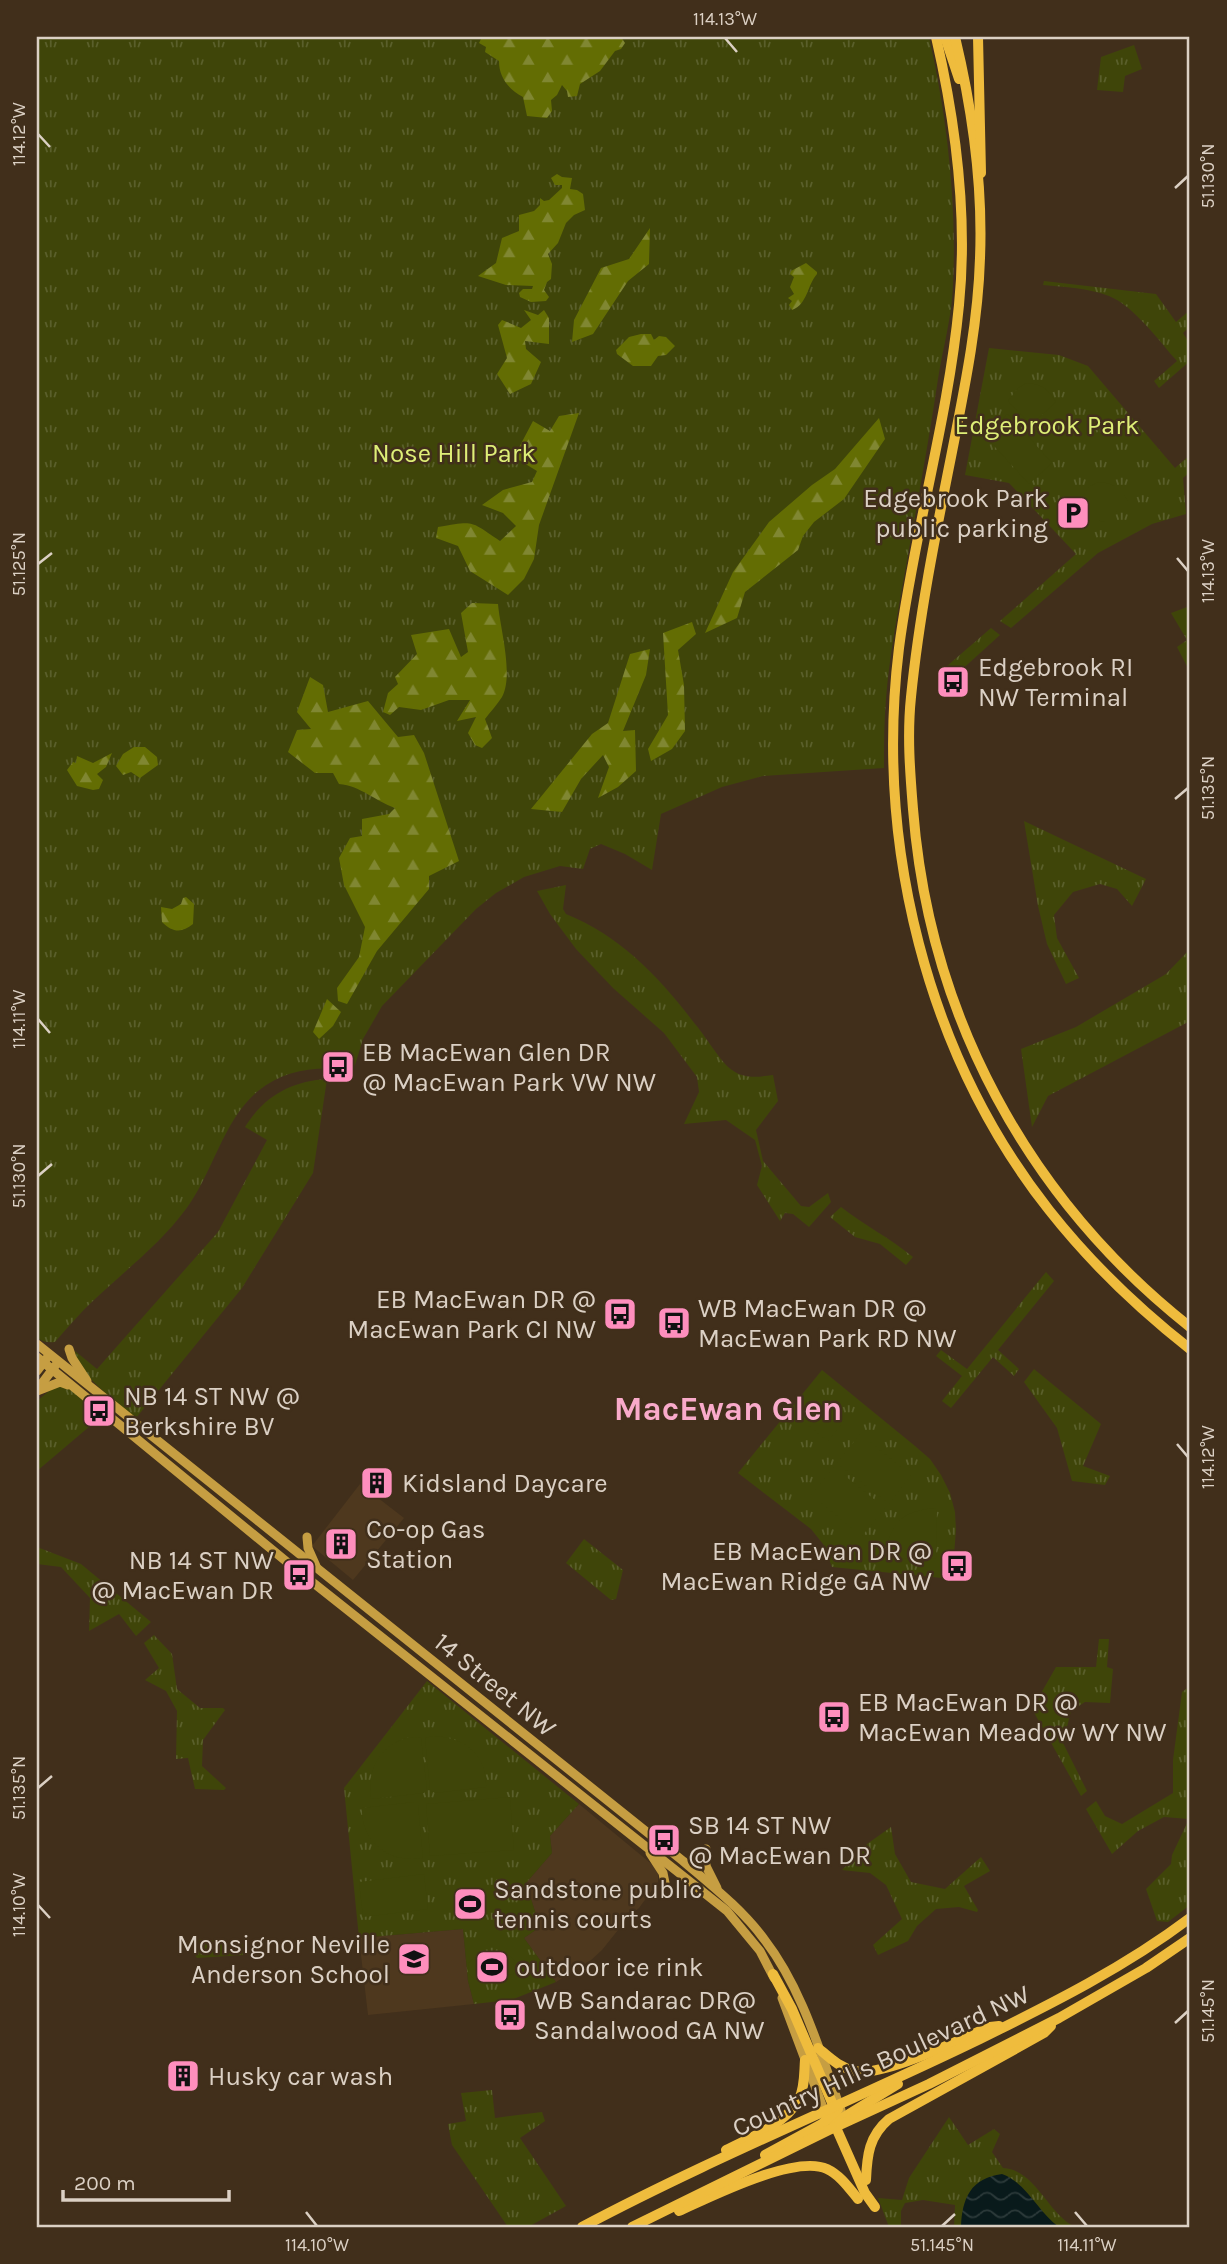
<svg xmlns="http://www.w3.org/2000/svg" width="1227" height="2264" font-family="Karla,sans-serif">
  <defs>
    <pattern id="grass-tufts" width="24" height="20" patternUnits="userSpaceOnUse" patternTransform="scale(1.75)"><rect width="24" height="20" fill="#3f4509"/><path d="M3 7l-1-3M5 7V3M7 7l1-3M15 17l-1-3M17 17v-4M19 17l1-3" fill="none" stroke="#5a5f2b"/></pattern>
    <pattern id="forest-firs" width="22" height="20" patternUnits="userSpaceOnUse" patternTransform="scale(1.75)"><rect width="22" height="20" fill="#636d03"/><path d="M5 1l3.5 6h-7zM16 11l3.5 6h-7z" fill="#808732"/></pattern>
    <pattern id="water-waves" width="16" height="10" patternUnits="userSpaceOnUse" patternTransform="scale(1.75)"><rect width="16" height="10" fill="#091a1b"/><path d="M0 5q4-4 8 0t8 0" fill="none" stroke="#2c3a3a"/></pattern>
  </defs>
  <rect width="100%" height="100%" fill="#412f1b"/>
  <!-- built -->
  <g fill="#4e381e">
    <path d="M360,1484L404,1518L353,1580L312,1546Z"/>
    <path d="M579,1804L654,1866L658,1873V1882L639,1908L630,1915L602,1950L590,1961L556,1982L524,1938L540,1927L526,1883L552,1853L550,1836Z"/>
    <path d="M463,1929L468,1981L474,2004L368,2015L359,1938Z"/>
  </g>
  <!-- grass -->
  <g fill="url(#grass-tufts)">
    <path d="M37,37H929C947,117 957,202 953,285C952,317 943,347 938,379C928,447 915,515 903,583C896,622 889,660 886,699C884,722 884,745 884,768L763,776L722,787L661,814L652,870L625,854L601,844L590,849L583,869L560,866L524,877L496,893L476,909L382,1006L363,1039L355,1065L349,1070C317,1066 285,1069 258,1091C223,1120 213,1173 186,1209C161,1243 126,1270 95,1299C81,1312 68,1327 55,1342C48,1343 42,1342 37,1337Z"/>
    <path d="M1134,45L1142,69L1125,76L1123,92L1097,90L1101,57Z"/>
    <path d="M1044,281L1156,294L1176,322L1190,310V326L1183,333L1190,344V361L1159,388L1154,381L1177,361C1159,341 1134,306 1109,296C1088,288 1065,287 1043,285Z"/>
    <path d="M989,348L1059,355L1088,366L1175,468L1190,455V472L1183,478L1186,514L1152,524L1098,553L1011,628L1000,621L1076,554L1009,483L965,475Z"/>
    <path d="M1190,606V672L1177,647L1187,640L1171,613Z"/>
    <path d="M991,628L1000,635L947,683V666Z"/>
    <path d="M1024,821L1146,879L1132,906L1117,889L1100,884L1073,892L1054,915L1057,938L1079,978L1066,984L1047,944L1038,906Z"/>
    <path d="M566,885L563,909L566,914C621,936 660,978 695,1024C704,1034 722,1064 732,1070C744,1079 759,1077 773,1075L778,1101L756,1130L763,1161L801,1206L809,1207L828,1193L831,1202L809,1227L793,1214L785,1213L780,1221L757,1185L762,1166L755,1140L726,1120L684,1124L699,1092L697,1077L664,1033L613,988L576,949L550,914L537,891Z"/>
    <path d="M1190,949V1021L1048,1096L1032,1127L1021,1049L1076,1027L1166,974Z"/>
    <path d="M327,1079L313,1173L242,1288L136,1418C119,1403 75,1373 75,1351L97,1369L218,1232L267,1140L245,1127C264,1096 292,1081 327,1079Z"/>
    <path d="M841,1207C864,1225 890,1238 913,1257L906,1265L880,1244L855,1237L830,1217Z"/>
    <path d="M1046,1272L1054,1281L998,1350L1019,1369L1014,1376L993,1357L951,1408L942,1401L962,1376L936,1356L941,1350L967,1369Z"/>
    <path d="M1034,1369L1101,1424L1083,1466L1110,1476L1105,1485L1072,1481L1057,1428L1024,1382Z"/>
    <path d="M822,1370L915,1446L930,1459L941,1475L950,1493L955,1512L956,1530L952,1579L832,1567L823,1544L811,1529L738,1473Z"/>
    <path d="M55,1386C73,1385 89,1404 103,1415L37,1471V1401Z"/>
    <path d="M584,1539L623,1570L616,1599L611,1600L566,1563Z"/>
    <path d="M37,1547L81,1564L151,1622L136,1636L119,1614L89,1631L90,1598L61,1567L37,1564Z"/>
    <path d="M154,1635L172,1654L177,1689L200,1708H223L225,1710L203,1740L202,1766L226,1788L224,1790L195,1789L188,1758L176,1759L177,1711L166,1691L145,1680L159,1668L144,1643Z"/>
    <path d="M1099,1639H1109L1107,1667L1113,1669L1110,1703L1085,1702L1071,1711L1063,1743L1087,1791L1081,1796L1032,1709L1056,1667H1096Z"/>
    <path d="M427,1681L579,1804L550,1836L552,1853L526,1883L540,1927L524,1938L556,1982L511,2000L474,2004L468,1981L463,1929L359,1938L344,1788Z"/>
    <path d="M1190,1686V1905L1168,1922L1157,1921L1146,1889L1171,1864L1172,1855L1189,1819L1164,1817L1138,1831L1112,1854L1086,1809L1096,1801L1105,1816L1122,1824L1173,1793V1760L1182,1692Z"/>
    <path d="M891,1827L895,1854L911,1882L945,1889L981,1857L990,1871L964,1886L978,1910L977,1912L959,1907L936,1909L917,1926L908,1941L878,1955L873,1945L902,1919L886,1885L870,1873L842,1870L867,1844Z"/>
    <path d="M200,1939L244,1943L248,1949L244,1955L197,1958L192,1951Z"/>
    <path d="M492,2090L495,2118L542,2112L545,2121L520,2138L566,2206L528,2227H508L452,2145L448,2124L466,2121L461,2093Z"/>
    <path d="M949,2117L968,2145L994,2129L1000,2134L992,2152L1003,2168C1036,2170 1047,2213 1075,2227H954L955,2205L923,2200L905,2203L901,2211V2227H889L878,2198L902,2200L909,2178Z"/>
  </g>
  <!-- forest -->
  <g fill="url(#forest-firs)">
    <path d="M482,37H621L625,43L621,49L615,51L600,71L580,84L577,96L568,97L567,91L562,85L557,95L551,100L552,111L547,118L527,116L523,97C508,89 499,77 499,61L485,52L486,47L479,43Z"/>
    <path d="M557,174L562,177L572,178L570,189L577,190L583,194L585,210L574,215L566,223L558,243L548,254L552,264L551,279L547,282L544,290L549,297L546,301L531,302L520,297L519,293L523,289H532L533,286L506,285L478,276L496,263L502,238L519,231V215L534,211L540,205V198L544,201L549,200L562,188V185H555L551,178Z"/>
    <path d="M650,228L649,264L628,281L593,334L572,342L574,320L601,268L629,259Z"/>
    <path d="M806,263L817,272V274C807,285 808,304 792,310L789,305L792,301L788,298L794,294L790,287L794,277L790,274L791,271Z"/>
    <path d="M524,310L538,315L544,310L549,318V344L525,341L526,349L541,362L531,384L510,394L497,374L507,358L498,325L502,320L521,328L531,320Z"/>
    <path d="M641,334H651L654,340L659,336L666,337L675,346L666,355L658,356L651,366H633L617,354L616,350L629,337Z"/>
    <path d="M579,413L539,525L534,559L524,579L508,595L470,571L458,546L436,538L438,527C475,521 469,520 500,541L516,526L503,513L482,505L503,490L532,482L537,471L514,457L533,421L550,431L559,416Z"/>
    <path d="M879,418L885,439L844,499L814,522L803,536L798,550L745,592L737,618L705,633L733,572L769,522L812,485L835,469Z"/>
    <path d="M472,603L498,604C500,628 514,675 502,697C497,705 490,712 485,719L492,738L482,748L475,745L468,733L476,717L457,721L470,700H449L421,710L399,707L390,715L383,712L388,693L398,684L395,677L417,654L411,635L449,629L461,657L468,652L461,613Z"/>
    <path d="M692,622L696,634L678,650L684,685L685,731L672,749L651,761L648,749L668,715L663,633Z"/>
    <path d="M650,649L646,675L623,731L635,730L636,771L618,787L598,798L609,767L603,755L581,779L562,812L531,809L592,734L608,723L630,654Z"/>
    <path d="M310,677L323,685L328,712L368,701L398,737L414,735L424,753L459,861L429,876V889L377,951L347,1004L338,1001L337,988L359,957L365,927L344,885L339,858L350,838L362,836V819L389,814L395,808C375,801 361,786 339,784L333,773H315L288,752L297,730L311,729L297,712Z"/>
    <path d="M134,747H145L157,757L158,765L140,778L131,772L123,775L116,766L123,754Z"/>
    <path d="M112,753L106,767L97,774L103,780L99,789L93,790L77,786L67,770L73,762L76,763L77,756L93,763Z"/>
    <path d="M186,897L194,904L193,924C182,933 173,933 162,922L161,907L172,909L181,904L183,898Z"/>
    <path d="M327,999L341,1012L333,1026L319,1039L313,1032Z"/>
  </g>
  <!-- pitch -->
  <g fill="#3f4509">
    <path d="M1026,383C1042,384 1048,389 1056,402L1033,423L1028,422L1008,401L1018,388Z"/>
    <path d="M1008,414L1052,463L1029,484L984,435Z"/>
    <path d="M1098,482C1114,483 1120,488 1128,501L1105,522L1100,521L1080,500L1089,487Z"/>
    <path d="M821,1403L844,1421L828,1441L805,1423Z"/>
    <path d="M860,1434L911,1475L889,1504L837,1463Z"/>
    <path d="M834,1467L885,1508L862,1536L811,1495Z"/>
    <path d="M937,1508L936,1559L883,1558C892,1523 899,1511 937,1508Z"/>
    <path d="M433,1736C464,1737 487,1754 486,1787L435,1793L430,1790L425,1738Z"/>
    <path d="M411,1737L421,1738L427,1789L424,1793L371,1799C366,1769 381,1743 411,1737Z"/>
    <path d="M510,1797L514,1850L430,1856L426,1804Z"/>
    <path d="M414,1802L418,1805L423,1858C390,1864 361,1843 362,1808Z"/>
    <path d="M424,1874L428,1909L363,1917L359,1882Z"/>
    <path d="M483,1889L488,1914L458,1920L453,1895Z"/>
    <path d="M509,1955L515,1961V1971L513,1974L475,1980L469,1974L468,1964L473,1958Z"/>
  </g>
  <!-- water -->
  <path fill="url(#water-waves)" d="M1002,2174C1027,2183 1038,2212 1059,2227H961C962,2198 971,2178 1002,2174Z"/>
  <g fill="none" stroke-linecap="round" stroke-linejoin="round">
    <!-- secondary -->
    <g stroke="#c69e42" stroke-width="9">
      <path d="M37,1344L683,1861C711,1885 742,1909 764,1939C802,1988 820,2052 841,2110"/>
      <path d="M69,1349L72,1358L87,1381"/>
      <path d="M37,1357L287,1562L727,1911L760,1951L774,1978"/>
      <path d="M37,1371L47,1358"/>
      <path d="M37,1390L55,1366"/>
      <path d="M37,1391L60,1382L68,1385"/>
      <path d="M307,1537L308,1548L316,1566"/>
      <path d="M706,1849V1866L717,1888"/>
      <path d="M650,1853L663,1873L665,1883"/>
      <path d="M782,1998L831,2129"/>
    </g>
    <!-- primary -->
    <g stroke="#efbc3d" stroke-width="10">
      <path d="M936,37C956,124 968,215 959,305C948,420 914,532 899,648C875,843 926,1054 1049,1210C1090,1262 1139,1309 1190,1349"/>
      <path d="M945,37L959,79"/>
      <path d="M955,37C972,108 983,184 980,258C978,325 964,391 951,457C935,537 919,617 911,697C907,735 910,772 913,809C929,1015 1027,1198 1190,1327"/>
      <path d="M978,37L981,173"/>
      <path d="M773,1974L792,2009L836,2112"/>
      <path d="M818,2048C830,2058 840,2068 855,2071C884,2077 960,2039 990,2027L999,2026"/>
      <path d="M836,2122L898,2084"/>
      <path d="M834,2123L865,2193L875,2207"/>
      <path d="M726,2150C749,2139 787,2123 799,2099C805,2087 804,2072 805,2060"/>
      <path d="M765,2155L822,2124L838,2109"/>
      <path d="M866,2180C867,2155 869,2136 889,2119L1044,2033L1051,2026"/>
      <path d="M679,2211C710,2197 795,2154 827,2169C840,2175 849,2188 858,2199"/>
      <path d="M582,2227C712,2158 848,2103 980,2039C1053,2003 1125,1967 1190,1918"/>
      <path d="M632,2227L831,2129L929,2084L1059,2018L1146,1968L1190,1938"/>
    </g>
  </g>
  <!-- ticks -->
  <path fill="none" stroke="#dbd0c4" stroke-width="2.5" d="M725,38L737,52M38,134L50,147M1175,188L1188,176M1177,558L1188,571M38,564L52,553M1175,799L1188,788M38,1019L50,1033M38,1176L52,1164M1177,1444L1188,1457M38,1788L52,1776M38,1905L50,1918M1175,2023L1188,2011M306,2212L317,2226M1075,2212L1087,2226M942,2226L955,2214"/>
  <!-- icons -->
  <defs>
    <symbol id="parking-square" viewBox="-11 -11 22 22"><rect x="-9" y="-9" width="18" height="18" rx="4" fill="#fe8ebd" stroke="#412f1b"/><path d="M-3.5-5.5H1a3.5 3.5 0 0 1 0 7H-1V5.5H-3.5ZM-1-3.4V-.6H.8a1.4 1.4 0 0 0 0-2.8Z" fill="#111"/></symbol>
    <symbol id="bus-square" viewBox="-11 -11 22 22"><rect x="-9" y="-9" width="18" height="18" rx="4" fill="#fe8ebd" stroke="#412f1b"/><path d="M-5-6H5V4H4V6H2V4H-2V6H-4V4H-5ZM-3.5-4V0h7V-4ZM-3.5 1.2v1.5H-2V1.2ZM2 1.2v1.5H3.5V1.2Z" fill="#111"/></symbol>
    <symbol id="building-square" viewBox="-11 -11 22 22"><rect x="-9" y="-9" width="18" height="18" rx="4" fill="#fe8ebd" stroke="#412f1b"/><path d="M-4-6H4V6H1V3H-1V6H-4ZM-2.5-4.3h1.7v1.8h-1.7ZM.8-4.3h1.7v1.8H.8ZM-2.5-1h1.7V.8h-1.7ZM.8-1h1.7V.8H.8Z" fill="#111"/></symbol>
    <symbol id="stadium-square" viewBox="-11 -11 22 22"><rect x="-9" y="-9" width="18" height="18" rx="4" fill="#fe8ebd" stroke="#412f1b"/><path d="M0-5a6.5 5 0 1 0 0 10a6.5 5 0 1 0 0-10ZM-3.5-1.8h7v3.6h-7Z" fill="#111"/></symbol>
    <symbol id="school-square" viewBox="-11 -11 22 22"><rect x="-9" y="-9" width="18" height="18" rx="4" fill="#fe8ebd" stroke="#412f1b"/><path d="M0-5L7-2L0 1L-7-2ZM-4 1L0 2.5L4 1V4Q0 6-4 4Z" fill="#111"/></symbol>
  </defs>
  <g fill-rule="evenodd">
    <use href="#parking-square" x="1054" y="494" width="38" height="38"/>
    <use href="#bus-square" x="934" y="663" width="38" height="38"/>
    <use href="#bus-square" x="319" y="1048" width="38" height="38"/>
    <use href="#bus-square" x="601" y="1295" width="38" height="38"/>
    <use href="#bus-square" x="655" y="1304" width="38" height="38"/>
    <use href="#bus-square" x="80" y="1392" width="38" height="38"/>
    <use href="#building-square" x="358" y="1464" width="38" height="38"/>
    <use href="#building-square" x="322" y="1525" width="38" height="38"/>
    <use href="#bus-square" x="938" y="1547" width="38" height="38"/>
    <use href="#bus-square" x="280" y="1556" width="38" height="38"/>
    <use href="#bus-square" x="815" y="1698" width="38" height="38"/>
    <use href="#bus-square" x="645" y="1821" width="38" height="38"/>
    <use href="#stadium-square" x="451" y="1885" width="38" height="38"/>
    <use href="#school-square" x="395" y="1940" width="38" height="38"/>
    <use href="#stadium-square" x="473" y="1948" width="38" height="38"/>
    <use href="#bus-square" x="491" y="1996" width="38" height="38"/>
    <use href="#building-square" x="164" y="2057" width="38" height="38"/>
  </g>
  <g text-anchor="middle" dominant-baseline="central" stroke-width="5" stroke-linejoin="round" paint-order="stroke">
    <!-- park labels -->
    <g font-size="26" fill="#deee77" stroke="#412f1b">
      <text x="1047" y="425">Edgebrook Park</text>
      <text x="454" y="453">Nose Hill Park</text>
    </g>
    <!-- poi labels -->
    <g font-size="26" fill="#dbd0c4" stroke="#412f1b" text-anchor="start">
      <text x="1048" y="498" text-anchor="end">Edgebrook Park<tspan x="1048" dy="30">public parking</tspan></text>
      <text x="978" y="667">Edgebrook RI<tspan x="978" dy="30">NW Terminal</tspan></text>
      <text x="362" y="1052">EB MacEwan Glen DR<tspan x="362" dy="30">@ MacEwan Park VW NW</tspan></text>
      <text x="596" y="1299" text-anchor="end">EB MacEwan DR @<tspan x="596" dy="30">MacEwan Park CI NW</tspan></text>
      <text x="698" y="1308">WB MacEwan DR @<tspan x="698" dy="30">MacEwan Park RD NW</tspan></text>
      <text x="124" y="1396">NB 14 ST NW @<tspan x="124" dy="30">Berkshire BV</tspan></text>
      <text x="402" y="1483">Kidsland Daycare</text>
      <text x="366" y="1529">Co-op Gas<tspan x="366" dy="30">Station</tspan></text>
      <text x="932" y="1551" text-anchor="end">EB MacEwan DR @<tspan x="932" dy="30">MacEwan Ridge GA NW</tspan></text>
      <text x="274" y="1560" text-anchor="end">NB 14 ST NW<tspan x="274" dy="30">@ MacEwan DR</tspan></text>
      <text x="858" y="1702">EB MacEwan DR @<tspan x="858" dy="30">MacEwan Meadow WY NW</tspan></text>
      <text x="688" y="1825">SB 14 ST NW<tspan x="688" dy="30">@ MacEwan DR</tspan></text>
      <text x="494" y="1889">Sandstone public<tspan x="494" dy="30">tennis courts</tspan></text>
      <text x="390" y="1944" text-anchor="end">Monsignor Neville<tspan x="390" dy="30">Anderson School</tspan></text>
      <text x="516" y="1967">outdoor ice rink</text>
      <text x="534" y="2000">WB Sandarac DR@<tspan x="534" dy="30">Sandalwood GA NW</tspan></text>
      <text x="208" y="2076">Husky car wash</text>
    </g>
    <!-- street labels -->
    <g font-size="26" fill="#dbd0c4" stroke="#412f1b">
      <text transform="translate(495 1685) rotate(39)">14 Street NW</text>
      <text transform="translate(881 2061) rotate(-25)">Country Hills Boulevard NW</text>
    </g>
    <!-- district labels -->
    <g font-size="33" font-weight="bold" fill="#f9aaca" stroke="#412f1b">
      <text x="728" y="1409">MacEwan Glen</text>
    </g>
  </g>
  <!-- border -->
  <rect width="1227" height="2264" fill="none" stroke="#412f1b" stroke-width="77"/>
  <!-- scale -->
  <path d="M63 2190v10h166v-10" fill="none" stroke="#dbd0c4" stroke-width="3.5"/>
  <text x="74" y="2190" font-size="21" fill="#dbd0c4" stroke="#412f1b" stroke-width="5" paint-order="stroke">200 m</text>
  <rect x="38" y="38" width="1150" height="2188" fill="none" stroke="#dbd0c4" stroke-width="2.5"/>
  <g font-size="18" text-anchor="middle" fill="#dbd0c4">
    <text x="725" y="25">114.13°W</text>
    <text transform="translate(19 134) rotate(-90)" y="6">114.12°W</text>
    <text transform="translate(1208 176) rotate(-90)" y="6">51.130°N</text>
    <text transform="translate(19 564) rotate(-90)" y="6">51.125°N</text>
    <text transform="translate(1208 571) rotate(-90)" y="6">114.13°W</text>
    <text transform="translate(1208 788) rotate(-90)" y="6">51.135°N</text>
    <text transform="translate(19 1019) rotate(-90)" y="6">114.11°W</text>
    <text transform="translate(19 1176) rotate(-90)" y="6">51.130°N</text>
    <text transform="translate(1208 1457) rotate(-90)" y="6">114.12°W</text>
    <text transform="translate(19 1788) rotate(-90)" y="6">51.135°N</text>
    <text transform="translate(19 1905) rotate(-90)" y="6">114.10°W</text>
    <text transform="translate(1208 2011) rotate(-90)" y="6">51.145°N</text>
    <text x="317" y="2251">114.10°W</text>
    <text x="942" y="2251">51.145°N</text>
    <text x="1087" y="2251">114.11°W</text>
  </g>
</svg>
